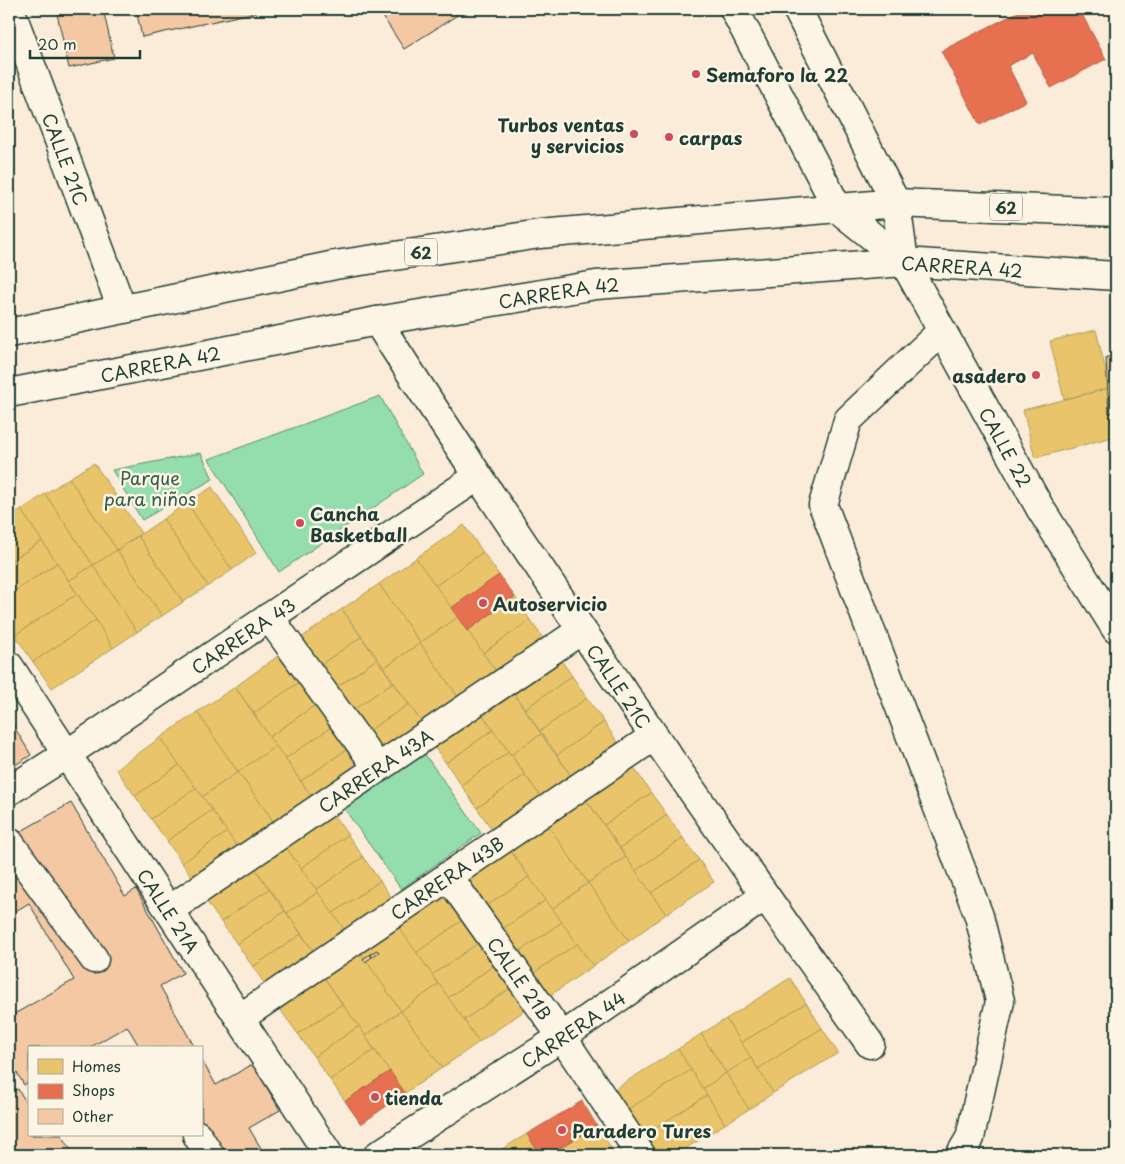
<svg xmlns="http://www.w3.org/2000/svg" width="1125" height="1164" font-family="'Playpen Sans',sans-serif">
  <rect width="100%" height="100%" fill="#faecd8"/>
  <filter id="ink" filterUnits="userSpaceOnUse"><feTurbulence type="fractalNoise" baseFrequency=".02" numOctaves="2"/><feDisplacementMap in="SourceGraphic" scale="10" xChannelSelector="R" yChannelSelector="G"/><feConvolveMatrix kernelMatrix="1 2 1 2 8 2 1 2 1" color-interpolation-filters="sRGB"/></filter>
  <g filter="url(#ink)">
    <!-- green -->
    <g fill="#94ddad" stroke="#5a8d70">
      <path d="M380,396L423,474L279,572L209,459Z"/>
      <path d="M201,453L213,479L142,520L112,470Z"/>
      <path d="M423,752L481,833L401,889L343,807Z"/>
    </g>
    <!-- homes -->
    <g fill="#e9c46a" stroke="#ac9c5a">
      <path d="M1096,330L1110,388L1064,399L1050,341Z"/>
      <path d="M1110,388L1116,412V436L1035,458L1023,410Z"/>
      <path d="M94,463L141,533L117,550L69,478Z"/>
      <path d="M69,478L117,550L93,565L45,494Z"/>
      <path d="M212,487L256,553L232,570L187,503Z"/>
      <path d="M45,494L93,565L69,581L21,510Z"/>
      <path d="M187,503L232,570L208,586L163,519Z"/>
      <path d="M21,510L42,541L9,562V518Z"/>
      <path d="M163,519L208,586L183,602L138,536Z"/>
      <path d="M464,525L483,552L435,586L416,558Z"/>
      <path d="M138,536L183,602L162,616L117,550Z"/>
      <path d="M42,541L57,563L9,595V562Z"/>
      <path d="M117,550L162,616L137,632L93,565Z"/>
      <path d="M483,552L499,575L451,608L435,586Z"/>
      <path d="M416,558L458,617L420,643L379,584Z"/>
      <path d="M57,563L77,594L15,635L9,625V595Z"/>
      <path d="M93,565L137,632L113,648L69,581Z"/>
      <path d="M379,584L420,643L384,668L342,609Z"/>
      <path d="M77,594L96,620L33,662L15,635Z"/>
      <path d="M515,597L530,620L483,653L467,631Z"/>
      <path d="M342,609L361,637L317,667L298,640Z"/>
      <path d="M458,617L498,674L461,701L420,643Z"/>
      <path d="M96,620L113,648L52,688L33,662Z"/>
      <path d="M530,620L546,642L498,674L483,653Z"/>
      <path d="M361,637L377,659L333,690L317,667Z"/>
      <path d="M420,643L461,701L424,726L384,668Z"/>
      <path d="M282,653L301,681L254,713L235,687Z"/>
      <path d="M557,654L572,676L525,709L509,687Z"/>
      <path d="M377,659L393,682L349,713L333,690Z"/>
      <path d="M572,676L587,698L540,731L525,709Z"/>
      <path d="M301,681L317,704L269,737L254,713Z"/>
      <path d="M393,682L409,704L364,734L349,713Z"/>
      <path d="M235,687L276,746L238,772L197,712Z"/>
      <path d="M509,687L541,734L511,755L479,709Z"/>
      <path d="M587,698L604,722L557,755L540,731Z"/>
      <path d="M317,704L333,726L285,759L269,737Z"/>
      <path d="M409,704L424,726L380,757L364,734Z"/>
      <path d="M479,709L493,730L446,763L430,742Z"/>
      <path d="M197,712L238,772L202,797L160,738Z"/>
      <path d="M604,722L619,744L572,777L557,755Z"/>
      <path d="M333,726L349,748L301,781L285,759Z"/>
      <path d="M493,730L509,752L461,785L446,763Z"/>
      <path d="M541,734L572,777L541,797L511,755Z"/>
      <path d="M160,738L179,765L135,796L116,769Z"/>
      <path d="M276,746L316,803L279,829L238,772Z"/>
      <path d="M349,748L364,770L316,803L301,781Z"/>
      <path d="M509,752L525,775L477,808L461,785Z"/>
      <path d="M179,765L196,788L151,819L135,796Z"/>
      <path d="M632,765L651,793L604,825L585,798Z"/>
      <path d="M238,772L279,829L243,855L202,797Z"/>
      <path d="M525,775L541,797L493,831L477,808Z"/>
      <path d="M196,788L212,810L167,841L151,819Z"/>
      <path d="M651,793L667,815L620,848L604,825Z"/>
      <path d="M585,798L626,857L588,883L547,824Z"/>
      <path d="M212,810L227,832L182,863L167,841Z"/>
      <path d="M332,813L348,835L301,868L285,846Z"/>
      <path d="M667,815L683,838L635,871L620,848Z"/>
      <path d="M547,824L588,883L552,909L510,850Z"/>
      <path d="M227,832L243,855L198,885L182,863Z"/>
      <path d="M348,835L363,857L316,890L301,868Z"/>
      <path d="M683,838L699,860L651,893L635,871Z"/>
      <path d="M285,846L318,892L287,913L254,867Z"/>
      <path d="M510,850L529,877L485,907L466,880Z"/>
      <path d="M363,857L380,881L332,914L316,890Z"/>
      <path d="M626,857L666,914L629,941L588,883Z"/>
      <path d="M699,860L714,882L666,914L651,893Z"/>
      <path d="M254,867L269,889L221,922L206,901Z"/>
      <path d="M529,877L546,900L501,930L485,907Z"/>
      <path d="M380,881L395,903L348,935L332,914Z"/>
      <path d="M588,883L629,941L593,966L552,909Z"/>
      <path d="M269,889L285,911L237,944L221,922Z"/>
      <path d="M318,892L348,935L317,956L287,913Z"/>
      <path d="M444,892L464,919L416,953L397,925Z"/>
      <path d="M546,900L562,922L517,953L501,930Z"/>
      <path d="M285,911L301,934L253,967L237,944Z"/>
      <path d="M464,919L480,942L432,975L416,953Z"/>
      <path d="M562,922L577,944L532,974L517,953Z"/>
      <path d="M397,925L439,984L401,1011L360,952Z"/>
      <path d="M301,934L317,956L269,990L253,967Z"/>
      <path d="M480,942L496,964L448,998L432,975Z"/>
      <path d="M577,944L593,966L548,997L532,974Z"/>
      <path d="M360,952L401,1011L365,1036L323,976Z"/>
      <path d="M496,964L512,987L464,1020L448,998Z"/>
      <path d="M323,976L342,1004L298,1034L279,1008Z"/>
      <path d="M790,978L806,1003L741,1043L726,1019Z"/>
      <path d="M439,984L479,1042L442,1068L401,1011Z"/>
      <path d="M512,987L527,1009L479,1042L464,1020Z"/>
      <path d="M806,1003L822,1028L758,1069L741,1043Z"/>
      <path d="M342,1004L359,1026L314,1057L298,1034Z"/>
      <path d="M401,1011L442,1068L405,1093L365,1036Z"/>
      <path d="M726,1019L751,1058L726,1073L701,1034Z"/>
      <path d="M359,1026L374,1050L330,1080L314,1057Z"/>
      <path d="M822,1028L838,1053L773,1093L758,1069Z"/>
      <path d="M701,1034L726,1073L703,1089L678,1049Z"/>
      <path d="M678,1049L691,1070L627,1110L613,1090Z"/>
      <path d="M374,1050L390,1071L345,1101L330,1080Z"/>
      <path d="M751,1058L773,1093L749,1109L726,1073Z"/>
      <path d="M691,1070L707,1095L643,1136L627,1110Z"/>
      <path d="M726,1073L749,1109L725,1124L703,1089Z"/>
      <path d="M707,1095L725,1124L675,1155H655L643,1136Z"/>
      <path d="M597,1126L613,1151L606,1155H548Z"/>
      <path d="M527,1134L540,1155H506L502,1149Z"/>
      <path d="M502,1149L506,1155H493Z"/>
      <path d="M613,1151L616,1155H606Z"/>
    </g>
    <!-- shops -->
    <g fill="#e76f51" stroke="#ab6048">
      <path d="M1024,9H1079L1106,59L1051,88L1033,53L1008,66L1026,101L980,125L941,51Z"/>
      <path d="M499,575L515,597L467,631L451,608Z"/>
      <path d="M390,1071L405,1093L361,1124L345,1101Z"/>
      <path d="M582,1101L597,1126L548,1155H540L527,1134Z"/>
    </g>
    <!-- building -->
    <g fill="#f4c8a3" stroke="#1f3d34">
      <path d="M56,9H103L114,58L69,68Z"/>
      <path d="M136,9H270L142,37Z"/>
      <path d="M378,9H456L459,14L404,49Z"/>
      <path d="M1106,357H1116V412L1109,413Z"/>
      <path d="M9,718L31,755L9,769Z"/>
      <path d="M71,803L125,896L136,889L183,973L160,986L195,1048H140L127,1026L89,1048H29V1082L24,1085L9,1059V1017L74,980L29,903L9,915V838Z"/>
      <path d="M377,950L379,952L372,957L370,954Z"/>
      <path d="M370,954L372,957L365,962L363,959Z"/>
      <path d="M201,1059L216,1085L253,1064L280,1110L249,1128L265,1155H202Z"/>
      <path d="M18,1089L29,1107V1135H62L74,1155H9V1094Z"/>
    </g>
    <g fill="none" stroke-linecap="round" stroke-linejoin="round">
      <defs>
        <g id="minor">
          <path id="s1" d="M10,9L122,309"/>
          <path id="s2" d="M904,262L1040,508L1116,629"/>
          <path id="s3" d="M377,321C535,567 701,806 870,1044"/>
          <path d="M942,331L848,420L823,505L979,916L1000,1001L970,1138L960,1155"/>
          <path d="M269,617L378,768"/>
          <path id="s4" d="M9,666L329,1155"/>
          <path id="s5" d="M9,791L67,754L477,477"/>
          <path d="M9,842L94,959"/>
          <path id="s6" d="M448,876L562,1037L641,1155"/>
          <path id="s7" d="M169,910L580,631"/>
          <path id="s8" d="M240,1018L653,737"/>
          <path d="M197,1135L210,1155"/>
          <path id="s9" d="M378,1155L562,1037L765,896"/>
        </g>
        <g id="major">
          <path d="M734,9L838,209L904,262"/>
          <path d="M797,9L896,203L904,262"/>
        </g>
        <g id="highway">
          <path d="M9,333L335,265L540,234L896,203L1116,212"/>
          <path id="s10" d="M9,393L377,321L596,285L904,262L1116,276"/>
        </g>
      </defs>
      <!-- minor casing -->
      <use href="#minor" stroke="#1f3d34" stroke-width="31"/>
      <!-- major casing -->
      <use href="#major" stroke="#1f3d34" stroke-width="31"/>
      <!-- highway casing -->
      <use href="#highway" stroke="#1f3d34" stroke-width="31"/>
      <!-- minor -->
      <use href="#minor" stroke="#fcf5e5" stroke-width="28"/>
      <!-- major -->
      <use href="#major" stroke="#fcf5e5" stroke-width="28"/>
      <!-- highway -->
      <use href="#highway" stroke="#fcf5e5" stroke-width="28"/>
    </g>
  </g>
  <!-- markers -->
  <g fill="#d1495b" stroke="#fcf5e5" stroke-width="2">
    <circle cx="696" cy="74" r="5"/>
    <circle cx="634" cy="134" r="5"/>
    <circle cx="669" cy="137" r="5"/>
    <circle cx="1036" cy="375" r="5"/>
    <circle cx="300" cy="523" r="5"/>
    <circle cx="483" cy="603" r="5"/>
    <circle cx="375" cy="1097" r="5"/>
    <circle cx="562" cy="1130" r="5"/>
  </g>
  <g text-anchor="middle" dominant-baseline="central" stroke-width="5" stroke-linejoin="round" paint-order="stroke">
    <!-- shield labels -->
    <g fill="#fcf5e5" stroke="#617469" stroke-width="1">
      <rect x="990" y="193.5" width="32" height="27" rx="4"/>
      <rect x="405" y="238.5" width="32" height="27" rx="4"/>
    </g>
    <g font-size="16" font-weight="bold" fill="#1f3d34">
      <text x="1006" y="207">62</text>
      <text x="421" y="252">62</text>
    </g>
    <!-- poi labels -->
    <g font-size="18" font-weight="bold" fill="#1f3d34" stroke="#fcf5e5" text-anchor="start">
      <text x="706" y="74">Semaforo la 22</text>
      <text x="624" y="124" text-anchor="end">Turbos ventas<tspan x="624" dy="21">y servicios</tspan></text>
      <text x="679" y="137">carpas</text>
      <text x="1026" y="375" text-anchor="end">asadero</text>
      <text x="310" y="513">Cancha<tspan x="310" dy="21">Basketball</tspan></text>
      <text x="493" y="603">Autoservicio</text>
      <text x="385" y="1097">tienda</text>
      <text x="572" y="1130">Paradero Tures</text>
    </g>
    <!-- street labels -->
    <g font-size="18" fill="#1f3d34" stroke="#fcf5e5">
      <text stroke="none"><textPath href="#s1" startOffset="160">CALLE 21C</textPath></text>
      <text stroke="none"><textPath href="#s10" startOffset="964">CARRERA 42</textPath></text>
      <text stroke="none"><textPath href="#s10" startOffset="559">CARRERA 42</textPath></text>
      <text stroke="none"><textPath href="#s10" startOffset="154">CARRERA 42</textPath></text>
      <text stroke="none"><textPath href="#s2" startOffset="211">CALLE 22</textPath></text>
      <text stroke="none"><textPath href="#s5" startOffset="281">CARRERA 43</textPath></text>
      <text stroke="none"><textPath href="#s3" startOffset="438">CALLE 21C</textPath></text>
      <text stroke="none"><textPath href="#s7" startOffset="249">CARRERA 43A</textPath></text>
      <text stroke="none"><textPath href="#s8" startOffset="250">CARRERA 43B</textPath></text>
      <text stroke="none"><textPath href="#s4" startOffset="292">CALLE 21A</textPath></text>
      <text stroke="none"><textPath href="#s6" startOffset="125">CALLE 21B</textPath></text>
      <text stroke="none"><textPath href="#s9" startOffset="232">CARRERA 44</textPath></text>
    </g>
    <!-- park labels -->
    <g font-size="18" fill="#365d4c" stroke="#fcf5e5">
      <text x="150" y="477">Parque<tspan x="150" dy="21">para niños</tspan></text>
    </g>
  </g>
  <!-- margin -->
  <rect width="1125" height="1164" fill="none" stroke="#fcf5e5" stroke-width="30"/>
  <rect x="15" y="15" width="1095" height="1134" fill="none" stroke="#1f3d34" stroke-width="2" filter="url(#ink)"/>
  <!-- legend -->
  <rect x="28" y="1046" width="175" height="90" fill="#fcf5e5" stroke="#a4ab9e"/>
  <rect x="38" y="1059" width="25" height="15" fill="#e9c46a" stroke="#a4ab9e"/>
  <text x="72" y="1072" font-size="15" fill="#1f3d34">Homes</text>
  <rect x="38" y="1084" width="25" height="15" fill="#e76f51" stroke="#a4ab9e"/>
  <text x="72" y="1096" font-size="15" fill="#1f3d34">Shops</text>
  <rect x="38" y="1109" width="25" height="15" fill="#f4c8a3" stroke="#a4ab9e"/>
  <text x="72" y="1122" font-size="15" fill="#1f3d34">Other</text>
  <!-- scale -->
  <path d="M30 50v8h110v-8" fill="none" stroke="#1f3d34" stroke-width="2.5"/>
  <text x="38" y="50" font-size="15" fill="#1f3d34" stroke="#fcf5e5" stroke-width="4" paint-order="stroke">20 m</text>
</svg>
